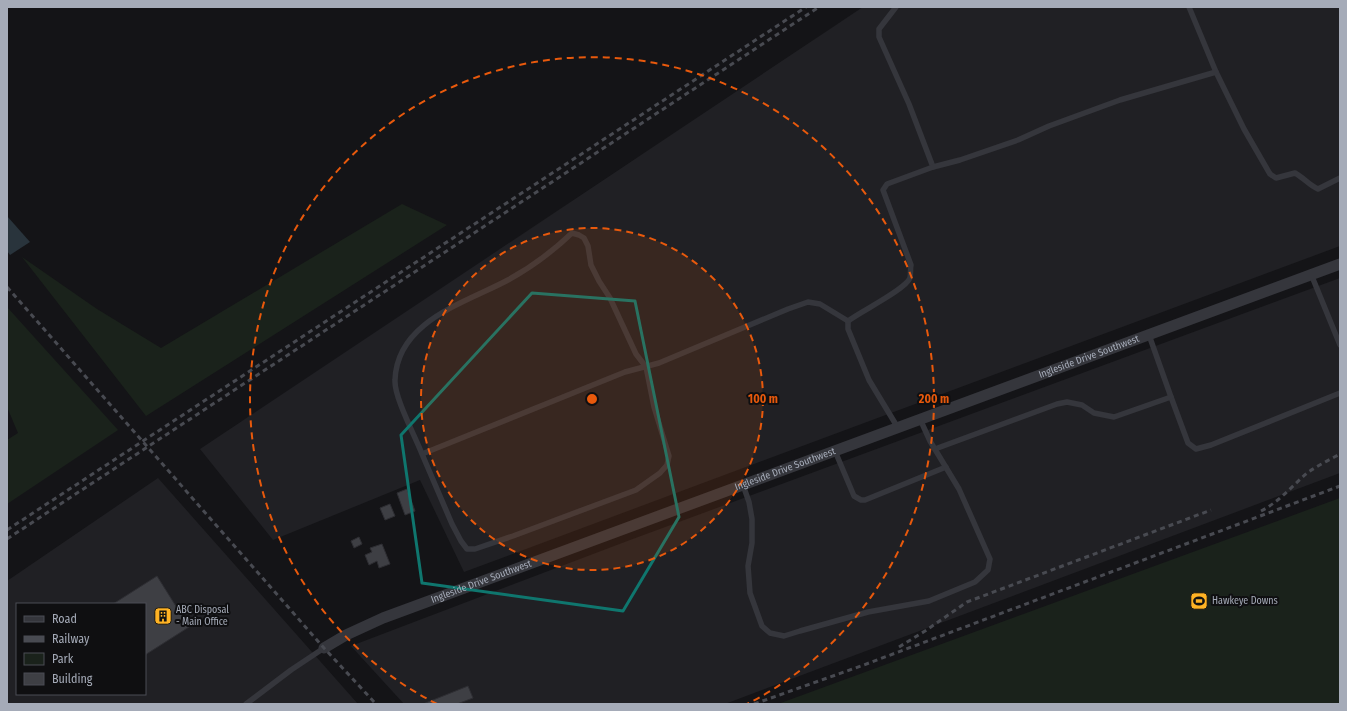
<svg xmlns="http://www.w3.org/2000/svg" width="1347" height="711" font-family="'Fira Sans Condensed',sans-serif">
  <rect width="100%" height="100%" fill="#141417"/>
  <!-- built -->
  <g fill="#202024" fill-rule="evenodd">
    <path d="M863,7H1340V246L464,572L420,480L273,540L200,449Z"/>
    <path d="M1340,278V473L725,704H404L351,646L630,540Z"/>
    <path d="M158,478L358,704H7V581ZM17,604H145V694H17Z"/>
  </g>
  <!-- green -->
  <g fill="#1a221b">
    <path d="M402,204L447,225L146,416L22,257L97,309L161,348Z"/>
    <path d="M7,307L118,430L7,504V440L18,433L7,407Z"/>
    <path d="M1340,498V704H778Z"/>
  </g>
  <!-- water -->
  <path fill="#29343c" d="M7,216L30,242L10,255L7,251Z"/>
  <!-- building -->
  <g fill="#3e3f44" stroke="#2e2e33">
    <path d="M407,489L415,511L405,515L397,493Z"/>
    <path d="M390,504L395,516L385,520L380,508Z"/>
    <path d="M359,537L362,544L354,548L351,541Z"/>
    <path d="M382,544L390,564L379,568L377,561L369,565L365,555L372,552L370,548Z"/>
    <path d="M157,576L189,627L145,655V604H113Z"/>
    <path d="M468,686L473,698L457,704H423Z"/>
  </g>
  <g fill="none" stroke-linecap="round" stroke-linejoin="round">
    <!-- service -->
    <g stroke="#35363c" stroke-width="5.5">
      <path d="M896,7L879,29V37L909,104L933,167"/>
      <path d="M1189,7L1216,72L1244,129L1270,174L1276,178L1295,173C1304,178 1309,185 1318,189L1340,178"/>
      <path d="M1311,274L1340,345"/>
      <path d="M848,321C861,311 905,290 910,278C911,274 910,269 911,265L883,190L887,184L933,167L960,160L1018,140L1049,126L1120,100L1216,72"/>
      <path d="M848,321V329L869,380L898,428"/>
      <path d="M1171,397L1188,443L1196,449L1211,445L1340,393"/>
      <path d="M935,449L1057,404L1067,402L1082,405L1094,413L1114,417L1171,397L1149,335"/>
      <path d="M835,451L854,496L861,500H865L946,467"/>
      <path d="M422,454L452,524L461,541L467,549H475L513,536L636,490L660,473L667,465L669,456L654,407L646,367L636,354L610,298L599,281L591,265L588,246L584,238L579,235L572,233C553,251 532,267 508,280C465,303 397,321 395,380C394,397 415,436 422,454L625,372L659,363L788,309L808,302L820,304L848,321"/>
      <path d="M743,485L749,502L752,519V543L748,566L750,593L762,626L770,633L784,636L800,631L868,612L929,601L975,582L988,570L990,559L959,489L930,441L920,419"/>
      <path d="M246,704L291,670L324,648"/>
    </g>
    <!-- minor -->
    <path stroke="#35363c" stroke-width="11" id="s1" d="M324,648L346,635L383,618L1340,264"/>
    <!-- rail -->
    <g stroke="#484a51" stroke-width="3" stroke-dasharray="5 4" stroke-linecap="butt">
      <path d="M7,287L324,648L376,704"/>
      <path d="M1261,511C1279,502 1292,486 1307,473C1317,466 1329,460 1340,454"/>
      <path d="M7,530L806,7"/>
      <path d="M7,539L819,7"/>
      <path d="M899,647L925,631L967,602L1211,510"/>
      <path d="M754,704L861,666L1340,486"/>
    </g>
  </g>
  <!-- marked area -->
  <path fill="none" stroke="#0f766e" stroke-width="3" stroke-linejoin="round" d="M532,293L635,301L679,517L623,611L422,583L401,435Z"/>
  <!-- distance rings -->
  <circle cx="592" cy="399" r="171" fill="#e8590c" fill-opacity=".12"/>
  <g fill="none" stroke="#e8590c" stroke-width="2" stroke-dasharray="7 5">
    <circle cx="592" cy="399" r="171"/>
    <path d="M437 704A342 342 0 1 1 747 704"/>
  </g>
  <!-- icons -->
  <defs>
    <symbol id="stadium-square" viewBox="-11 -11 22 22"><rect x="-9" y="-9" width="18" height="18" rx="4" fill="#ffb324" stroke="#0f0f11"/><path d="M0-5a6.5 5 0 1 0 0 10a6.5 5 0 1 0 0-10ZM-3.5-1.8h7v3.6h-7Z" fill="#111"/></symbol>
    <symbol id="building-square" viewBox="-11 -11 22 22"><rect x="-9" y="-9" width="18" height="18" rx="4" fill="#ffb324" stroke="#0f0f11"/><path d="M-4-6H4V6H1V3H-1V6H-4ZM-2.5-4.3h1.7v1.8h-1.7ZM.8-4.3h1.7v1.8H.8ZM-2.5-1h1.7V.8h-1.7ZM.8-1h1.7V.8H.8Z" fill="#111"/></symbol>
  </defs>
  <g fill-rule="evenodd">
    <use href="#stadium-square" x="1189" y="591" width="20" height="20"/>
    <use href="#building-square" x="153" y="606" width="20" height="20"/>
  </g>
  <g text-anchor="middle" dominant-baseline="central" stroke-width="4" stroke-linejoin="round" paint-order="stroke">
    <!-- street labels -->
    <g font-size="10" fill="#a5abb8" stroke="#0f0f11">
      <text stroke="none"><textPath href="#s1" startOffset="819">Ingleside Drive Southwest</textPath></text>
      <text stroke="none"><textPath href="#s1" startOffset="495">Ingleside Drive Southwest</textPath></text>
      <text stroke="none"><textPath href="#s1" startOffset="171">Ingleside Drive Southwest</textPath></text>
    </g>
    <!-- poi labels -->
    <g font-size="10" fill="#a5abb8" stroke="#0f0f11" text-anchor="start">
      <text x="1212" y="601">Hawkeye Downs</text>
      <text x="176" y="610">ABC Disposal<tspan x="176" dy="12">- Main Office</tspan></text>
    </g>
  </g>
  <circle cx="592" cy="399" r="6" fill="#e8590c" stroke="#0f0f11" stroke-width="2"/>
  <g font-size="12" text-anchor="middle" font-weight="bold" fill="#e8590c" stroke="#0f0f11" stroke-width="4" stroke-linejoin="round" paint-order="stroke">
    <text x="763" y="403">100 m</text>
    <text x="934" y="403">200 m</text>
  </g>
  <!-- border -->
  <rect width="1347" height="711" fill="none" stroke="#a5abb8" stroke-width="16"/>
  <!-- legend -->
  <rect x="16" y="603" width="130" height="92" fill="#0f0f11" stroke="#4b4d54"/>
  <rect x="24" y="616" width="20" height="6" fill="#35363c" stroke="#4b4d54"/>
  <text x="52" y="623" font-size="12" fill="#a5abb8">Road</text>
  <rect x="24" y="636" width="20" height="6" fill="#484a51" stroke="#4b4d54"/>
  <text x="52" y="643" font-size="12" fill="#a5abb8">Railway</text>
  <rect x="24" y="653" width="20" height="12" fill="#1a221b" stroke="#4b4d54"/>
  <text x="52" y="663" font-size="12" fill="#a5abb8">Park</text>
  <rect x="24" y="673" width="20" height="12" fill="#3e3f44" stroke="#4b4d54"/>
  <text x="52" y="683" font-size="12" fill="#a5abb8">Building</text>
</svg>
